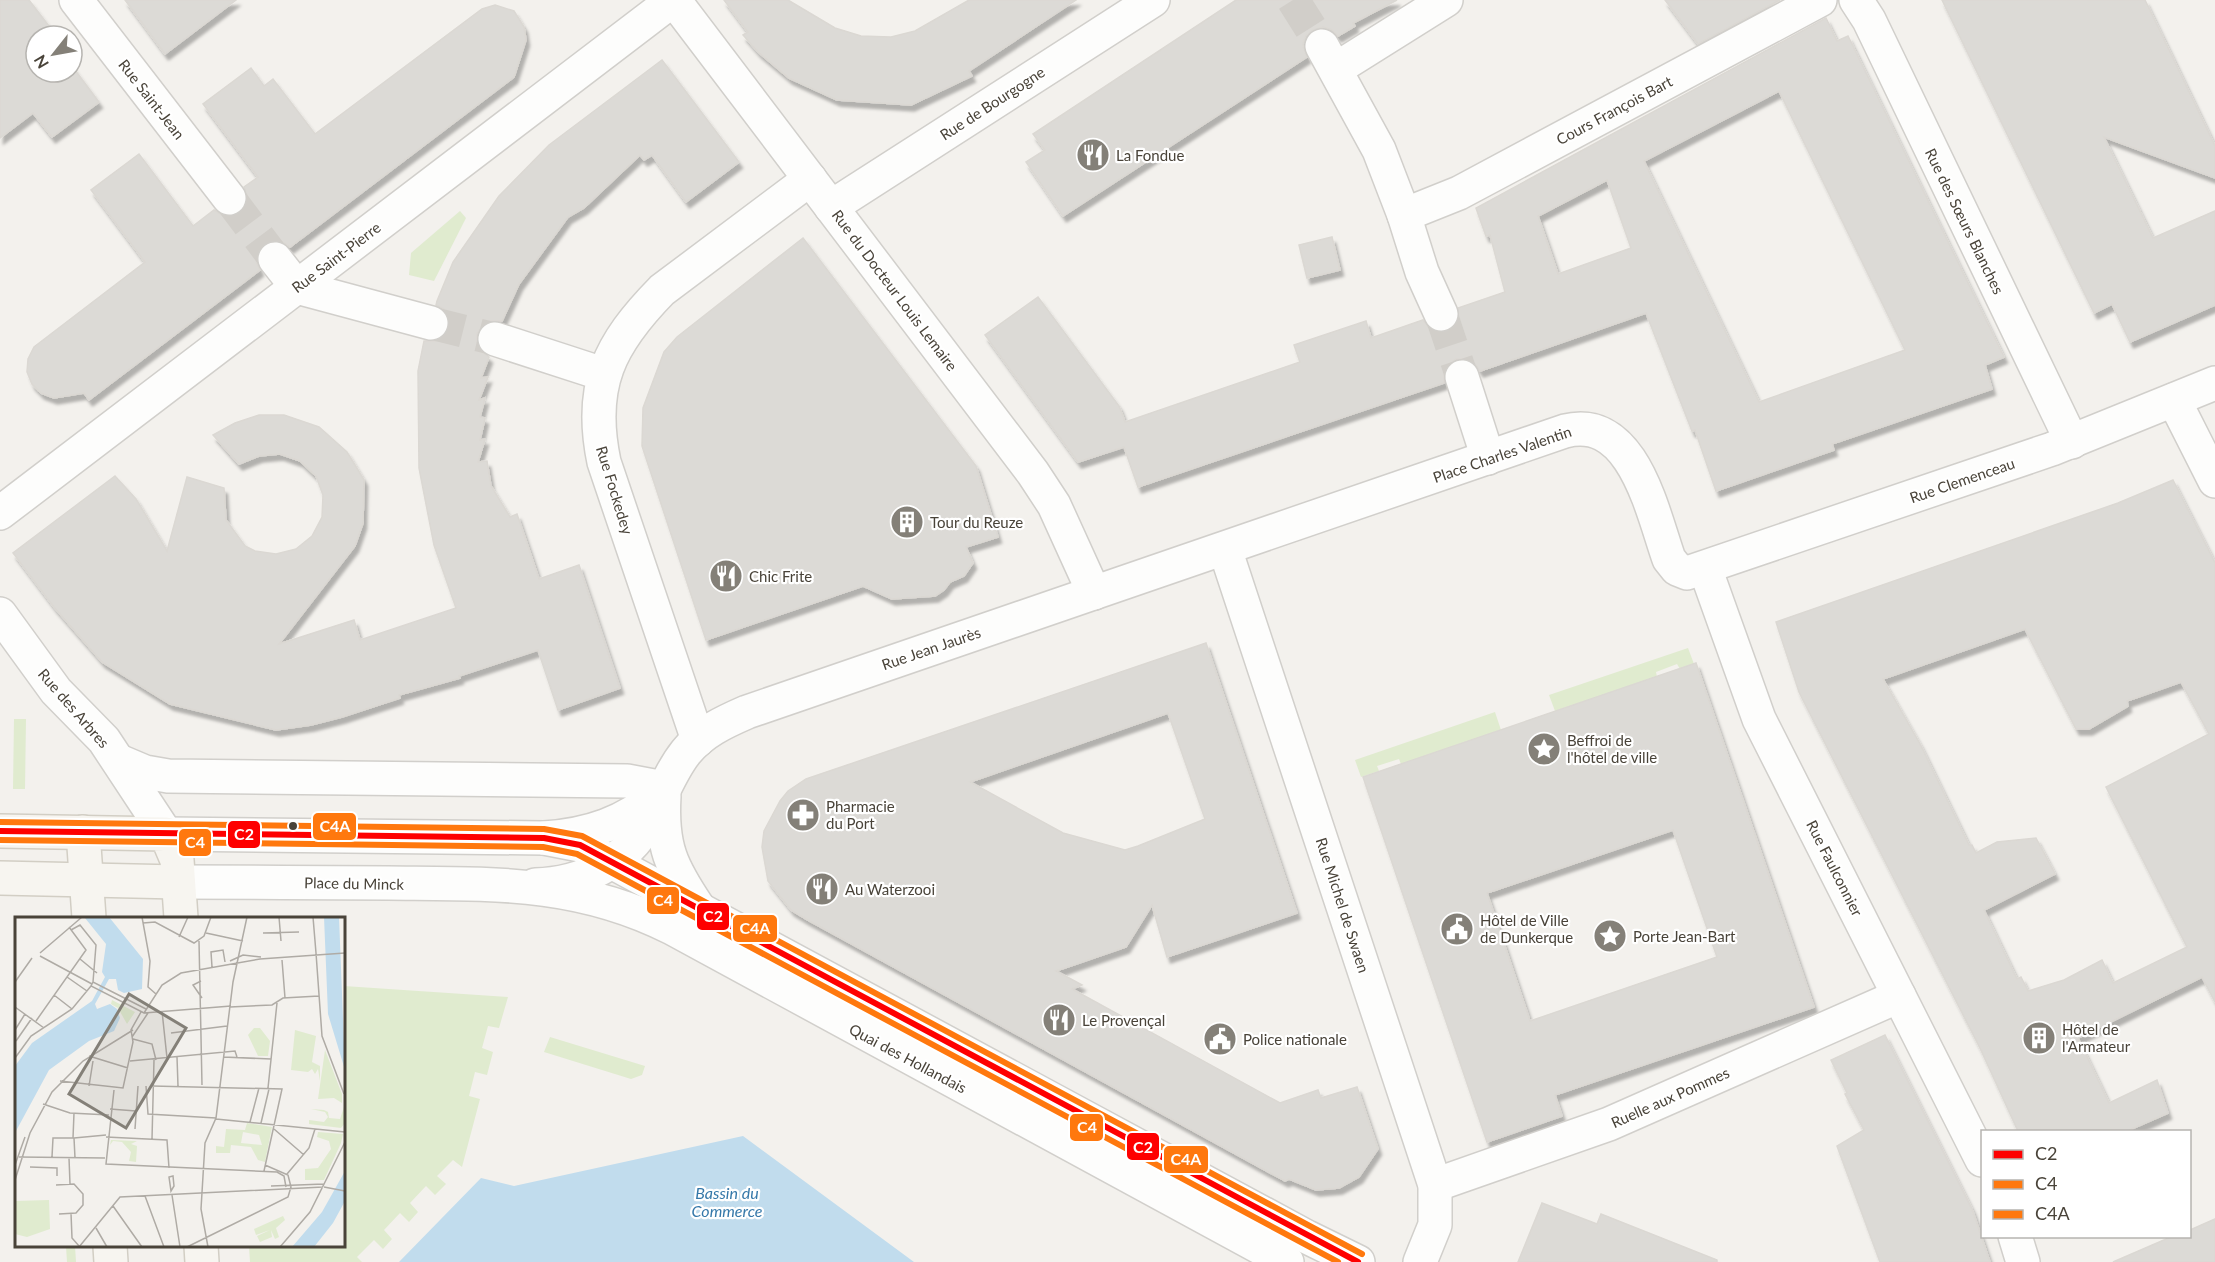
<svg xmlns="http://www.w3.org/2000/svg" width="2215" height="1262" font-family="Lato,sans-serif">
  <defs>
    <filter id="shadow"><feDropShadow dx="3.5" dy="6" stdDeviation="1.5" flood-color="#0004"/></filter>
  </defs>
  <rect width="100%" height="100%" fill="#f3f1ed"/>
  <!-- green -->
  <g fill="#e0ebcf">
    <path d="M460,211L466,218L434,281L409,275L411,253Z"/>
    <path d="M1688,648L1694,664L1680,669L1677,664L1656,672L1657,677L1555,711L1549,695Z"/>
    <path d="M1495,712L1501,730L1401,764L1399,759L1377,766L1379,771L1361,777L1355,760Z"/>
    <path d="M14,719H26L25,789H13Z"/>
    <path d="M344,986L508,997L499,1028L488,1026L482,1048L493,1052L487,1075L475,1072L469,1096L480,1099L462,1167L453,1160L437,1176L446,1184L435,1195L426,1186L410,1203L418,1212L409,1222L400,1213L384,1230L392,1239L383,1249L374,1240L357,1257L362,1262H250L249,1246H344Z"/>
    <path d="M550,1037L645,1066L642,1075L631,1079L544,1052Z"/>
    <path d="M66,1246H75L76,1262H67Z"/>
  </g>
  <!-- water -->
  <path fill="#c1dced" d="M743,1136L914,1262H399L481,1178L514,1186Z"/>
  <!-- building -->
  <g fill="#dcdad6" stroke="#dbd8d3" stroke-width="1.5" fill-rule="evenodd" filter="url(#shadow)">
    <path d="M0,0H29L49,26L45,29L50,36H36V72H72V66L99,102L52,137L33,113L0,138Z"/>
    <path d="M125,0H236L165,54Z"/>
    <path d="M724,0H788L835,28L861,36L891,37L915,31L969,0H1076L969,71L972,76L911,105L837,100L789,78L758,52L743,35L748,32Z"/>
    <path d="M1236,0H1397L1353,23L1355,26L1338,36L1332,30L1323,27L1313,30L1306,36L1303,45L1307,57L1063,216L1026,162L1045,150L1033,134Z"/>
    <path d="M1665,0H1780L1698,44Z"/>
    <path d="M1942,0H2145L2215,146V178L2104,137L2153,238L2215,211V305L2130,342L2112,304L2094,313Z"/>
    <path d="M495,5L514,11L524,27L526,40L514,77L290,247L281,241H272L264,244L257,253L256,261L260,270L89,400L84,393L54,398L41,393L32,384L27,372L28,359L34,347L145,262L91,190L139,154L193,226L214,210L222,215L231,217L240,213L246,205L247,195L244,187L258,177L203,104L251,68L264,86L273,79L315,134L482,9Z"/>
    <path d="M1826,18L1837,41L1848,36L2004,357L1985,365L1992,389L1832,444L1834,450L1716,491L1695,430L1692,431L1646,313L1480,371L1475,364L1467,359H1456L1448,365L1444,372V383L1138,487L1124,447L1078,462L985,335L1038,297L1119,406L1125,422L1300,362L1294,345L1366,321L1371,338L1423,320L1431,330L1440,333L1448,331L1457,324L1458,308L1505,292L1490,235L1486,236L1476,208ZM1779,91L1905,350L1759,402L1644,161ZM1607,180L1631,248L1558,274L1538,216Z"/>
    <path d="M662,60L739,162L686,202L652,155L644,160L640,155L584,208L568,217L519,284L502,321H491L482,326L477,334V342L481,351L489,357L481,378L488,377L479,400L485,398L480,417L485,418L480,440L485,439L478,462L487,461L491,486L510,517L517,514L539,579L579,565L620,688L558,710L538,650L459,676L460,678L399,695L400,698L342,717L311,725L276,730L170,704L102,662L54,607L13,553L115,476L136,499L167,551L187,477L224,488L226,520L245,546L255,551L276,554L296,549L312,536L322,517L323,495L316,476L300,461L280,454L259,456L239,464L213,435L235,423L259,415H284L319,427L347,452L364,480L363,523L355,546L279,644L354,620L360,640L456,608L434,545L419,468L418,371L424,341H436L445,336L449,327V318L444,309L436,305L437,301L453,262L499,196L549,145Z"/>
    <path d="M1332,237L1340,270L1307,278L1299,245Z"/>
    <path d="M803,238L976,466L998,537L966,547L973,563L964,576L950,582L944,590L935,596L892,599L863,586L706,640L642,446L643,408L664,352L677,337Z"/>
    <path d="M2173,480L2215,563V1002L2202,977L2078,1038L2109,1103L2157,1080L2168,1113L2127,1131H2018L1980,1048L1799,692L1776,622L2118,503ZM2025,629L2076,729H2089L2128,706L2127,701L2181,682L2209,734L2106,787L2187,947L2113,983L2102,960L2064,980L2028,991L2021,977L2017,979L1984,910L2055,874L2036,838L1997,842L1976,853L1972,845H1969L1920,744L1883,679Z"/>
    <path d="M1206,643L1297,913L1167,957L1152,905L1126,947L1056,971L1082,985L1072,989L1280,1103L1318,1090L1321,1098L1357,1087L1378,1149L1359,1177L1339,1188L1316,1190L1289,1179L1285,1181L806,919L791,910L768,881L762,847L764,831L780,801L788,791L806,779ZM1168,713L1205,819L1138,846L1125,850L1063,833L970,782Z"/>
    <path d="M1696,663L1814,1007L1555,1095L1562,1116L1487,1142L1363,777ZM1673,830L1717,957L1530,1021L1487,893Z"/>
    <path d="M1885,1035L1972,1209L1990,1262H1880L1837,1146L1864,1130L1845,1094L1847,1093L1831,1060Z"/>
    <path d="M1542,1203L1597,1224L1601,1214L1717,1260V1262H1518Z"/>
    <path d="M2215,1219V1262H2113L2173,1236H2190V1230Z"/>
  </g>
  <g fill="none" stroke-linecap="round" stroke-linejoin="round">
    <!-- minor-tunnel -->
    <g stroke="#d1cec9" stroke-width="33" stroke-dasharray="33 16" stroke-linecap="butt">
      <path d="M1293,0L1322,46"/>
      <path d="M229,198L275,259"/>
      <path d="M1441,314L1462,377"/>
      <path d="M431,323L495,339"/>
    </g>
    <defs>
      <g id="minor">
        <path d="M76,0L229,198"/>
        <path d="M674,0L1033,473L1054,505L1094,593"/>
        <path d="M1856,0L1869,20L2072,442"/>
        <path d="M1322,46L1379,150L1404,215L1422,272L1441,314"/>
        <path d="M1336,69L1446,0"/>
        <path d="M831,207L1153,0"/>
        <path d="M1404,215L1459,193L1820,0"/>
        <path d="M275,259L297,287L431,323"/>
        <path d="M495,339L603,374"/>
        <path d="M1462,377L1488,458"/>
        <path d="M2174,400L2215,481"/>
        <path d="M0,513L673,0"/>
        <path d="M1225,549L1435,1185V1225L1420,1262"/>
        <path d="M1705,568L1759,719L1982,1160"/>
        <path d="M0,614L56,691L104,740L166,834"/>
        <path d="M698,740L604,462C588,386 609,344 662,290L810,179"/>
        <path d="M119,761L145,772L168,776L627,781L664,788"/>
        <path d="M664,796C661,846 671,867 698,907"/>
        <path d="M544,838C588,835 626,823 659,793"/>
        <path d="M535,885C581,884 626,863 649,821C661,798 670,772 686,752C702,732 724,722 747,712L1565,431C1633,414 1652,511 1669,559L1677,569L1687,573L2052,449L2215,383"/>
        <path d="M1435,1185L1609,1124L1899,996"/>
        <path d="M2015,1236L2023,1262"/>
      </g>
      <g id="tertiary">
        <path d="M166,834L544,838L580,845L1307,1237L1358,1262"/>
        <path d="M178,882C248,882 318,883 388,883C490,884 577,880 672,928L1287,1262"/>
      </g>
      <g id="secondary">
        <path d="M0,831L166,834L177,860L181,918"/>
        <path d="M83,832L89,918"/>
        <path d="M0,878L178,882"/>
        <path d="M110,1246L111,1262"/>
        <path d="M201,1246L202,1262"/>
      </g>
    </defs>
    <!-- minor casing -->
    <use href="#minor" stroke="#d1cfcb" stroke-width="36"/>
    <!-- tertiary casing -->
    <use href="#tertiary" stroke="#d1cfcb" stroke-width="36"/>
    <!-- secondary casing -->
    <use href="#secondary" stroke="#d2cec4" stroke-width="36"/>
    <!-- minor -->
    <use href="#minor" stroke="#fdfdfc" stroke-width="33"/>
    <!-- tertiary -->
    <use href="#tertiary" stroke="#fdfdfc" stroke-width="33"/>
    <!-- secondary -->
    <use href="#secondary" stroke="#f7f5f0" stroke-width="33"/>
    <defs>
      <path id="bus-1" d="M0,831L544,838L580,845L1358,1262"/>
      <path id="bus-2" d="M0,840L543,847L577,854L1338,1262"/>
      <path id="bus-3" d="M0,822L544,829L582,836L1362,1254"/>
    </defs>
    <!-- bus-1 casing -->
    <use href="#bus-1" stroke="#fff" stroke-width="10"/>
    <!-- bus-2 casing -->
    <use href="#bus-2" stroke="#fff" stroke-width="10"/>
    <!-- bus-3 casing -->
    <use href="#bus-3" stroke="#fff" stroke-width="10"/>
    <!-- bus-1 -->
    <use href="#bus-1" stroke="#fe0000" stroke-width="6"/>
    <!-- bus-2 -->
    <use href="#bus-2" stroke="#ff780e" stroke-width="6"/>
    <!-- bus-3 -->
    <use href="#bus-3" stroke="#ff780e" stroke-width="6"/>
  </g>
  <!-- icons -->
  <defs>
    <symbol id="restaurant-disc" viewBox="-11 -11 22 22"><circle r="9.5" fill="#848078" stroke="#fff"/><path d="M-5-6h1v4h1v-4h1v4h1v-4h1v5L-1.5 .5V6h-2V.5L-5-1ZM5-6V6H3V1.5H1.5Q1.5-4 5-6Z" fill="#fff"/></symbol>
    <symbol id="building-disc" viewBox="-11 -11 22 22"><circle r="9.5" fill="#848078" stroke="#fff"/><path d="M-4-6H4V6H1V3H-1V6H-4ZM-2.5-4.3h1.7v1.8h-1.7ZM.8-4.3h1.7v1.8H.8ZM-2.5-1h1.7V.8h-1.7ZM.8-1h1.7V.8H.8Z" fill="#fff"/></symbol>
    <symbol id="sight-disc" viewBox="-11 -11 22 22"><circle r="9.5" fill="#848078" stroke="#fff"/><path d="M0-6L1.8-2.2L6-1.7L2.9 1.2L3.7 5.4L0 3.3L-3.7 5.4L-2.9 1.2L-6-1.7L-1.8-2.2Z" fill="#fff"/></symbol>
    <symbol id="pharmacy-disc" viewBox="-11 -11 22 22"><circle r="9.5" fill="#848078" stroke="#fff"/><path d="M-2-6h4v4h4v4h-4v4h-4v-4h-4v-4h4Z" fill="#fff"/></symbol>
    <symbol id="civic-disc" viewBox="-11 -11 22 22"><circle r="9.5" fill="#848078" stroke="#fff"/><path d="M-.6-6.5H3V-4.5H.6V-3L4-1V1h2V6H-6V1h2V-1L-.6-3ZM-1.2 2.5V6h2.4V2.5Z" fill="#fff"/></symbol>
  </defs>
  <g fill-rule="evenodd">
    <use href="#restaurant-disc" x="1074" y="136" width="38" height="38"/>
    <use href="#building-disc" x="888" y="503" width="38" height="38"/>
    <use href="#restaurant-disc" x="707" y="557" width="38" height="38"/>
    <use href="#sight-disc" x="1525" y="730" width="38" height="38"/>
    <use href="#pharmacy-disc" x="784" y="796" width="38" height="38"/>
    <use href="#restaurant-disc" x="803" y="870" width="38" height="38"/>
    <use href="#civic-disc" x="1438" y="910" width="38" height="38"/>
    <use href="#sight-disc" x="1591" y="917" width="38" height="38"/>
    <use href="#restaurant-disc" x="1040" y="1001" width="38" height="38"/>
    <use href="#building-disc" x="2020" y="1019" width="38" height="38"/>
    <use href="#civic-disc" x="1201" y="1020" width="38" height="38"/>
  </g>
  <!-- markers -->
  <circle fill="#494339" stroke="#fff" stroke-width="2" cx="293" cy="826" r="5"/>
  <g text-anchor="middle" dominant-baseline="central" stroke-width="4.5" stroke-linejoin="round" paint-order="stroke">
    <!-- street labels -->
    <g font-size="15" fill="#494339" stroke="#fff">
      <text transform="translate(152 99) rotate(52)">Rue Saint-Jean</text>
      <text transform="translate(992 103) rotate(-33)">Rue de Bourgogne</text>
      <text transform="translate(1614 110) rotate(-28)">Cours François Bart</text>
      <text transform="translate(1965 221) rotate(64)">Rue des Sœurs Blanches</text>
      <text transform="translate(336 257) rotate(-37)">Rue Saint-Pierre</text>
      <text transform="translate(895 290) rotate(53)">Rue du Docteur Louis Lemaire</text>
      <text transform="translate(1502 454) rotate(-19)">Place Charles Valentin</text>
      <text transform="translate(1962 480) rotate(-19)">Rue Clemenceau</text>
      <text transform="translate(615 490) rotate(73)">Rue Fockedey</text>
      <text transform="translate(931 648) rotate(-19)">Rue Jean Jaurès</text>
      <text transform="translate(74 708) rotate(49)">Rue des Arbres</text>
      <text transform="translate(1835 868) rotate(63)">Rue Faulconnier</text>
      <text transform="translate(354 883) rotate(1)">Place du Minck</text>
      <text transform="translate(1343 905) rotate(72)">Rue Michel de Swaen</text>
      <text transform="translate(908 1058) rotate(28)">Quai des Hollandais</text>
      <text transform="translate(1670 1097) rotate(-24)">Ruelle aux Pommes</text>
    </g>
    <!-- poi labels -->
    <g font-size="15" fill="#494339" stroke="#fff" text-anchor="start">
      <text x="1116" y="155">La Fondue</text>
      <text x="930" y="522">Tour du Reuze</text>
      <text x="749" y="576">Chic Frite</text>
      <text x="1567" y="740">Beffroi de<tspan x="1567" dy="17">l'hôtel de ville</tspan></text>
      <text x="826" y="806">Pharmacie<tspan x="826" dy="17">du Port</tspan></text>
      <text x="845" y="889">Au Waterzooi</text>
      <text x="1480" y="920">Hôtel de Ville<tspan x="1480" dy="17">de Dunkerque</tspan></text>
      <text x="1633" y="936">Porte Jean-Bart</text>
      <text x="1082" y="1020">Le Provençal</text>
      <text x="2062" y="1029">Hôtel de<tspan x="2062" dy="17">l'Armateur</tspan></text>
      <text x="1243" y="1039">Police nationale</text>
    </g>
    <!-- water labels -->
    <g font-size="16" font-style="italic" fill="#3578a9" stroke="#fff">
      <text x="727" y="1192">Bassin du<tspan x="727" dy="18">Commerce</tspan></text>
    </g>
  </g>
  <!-- overview -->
  <g transform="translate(15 917)">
    <rect width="330" height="330" fill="#f3f1ed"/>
    <path d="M97,83L120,95L112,107L103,91L96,87ZM239,111H245L255,124L253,139H243L233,118ZM280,113L301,119L297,145L305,149V164L303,152L300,157L297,152L293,155L276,153ZM310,133L327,177V186L319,181L303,182ZM329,190L330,206L326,211L294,207V203L309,205L313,200L310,195L296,192L309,193L313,195L314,201L325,202ZM232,206L257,210L250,245L243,243L236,230L216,228L215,236H201V229L209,230L211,212L230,213ZM228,215L244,218L247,228L226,226ZM303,215L328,217L326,226L309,263H290V252L303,251L316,232L314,224L302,220ZM96,223L122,224L116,227L122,229L121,245L114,244L116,235L107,225L98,224L95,228ZM34,283L35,312L12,320L0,317V284ZM268,299L270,303L261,311L264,320L260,322L256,313L257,320L245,325L242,319L255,313L241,318L239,312Z" fill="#e0ebcf" fill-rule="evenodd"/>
    <path d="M58,0H94L128,42L127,72L109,76L103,73L101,62H94L80,87L82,92L95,87L102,92L105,101L99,114L74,124L34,153L1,214L0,149L17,126L77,84L90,60L87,55L91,27L70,1ZM309,0H324L330,153L313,97ZM330,254V284L318,306L299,330H277L307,295Z" fill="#c1dced"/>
    <path fill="none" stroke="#afaba5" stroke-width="1.5" d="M127,0L135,44L133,70L141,77M264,0L266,24M298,0L301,36M128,6L140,5L179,26L189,19L196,0M56,13L65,8L81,28L78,65M191,16L228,24M248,16L284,15M164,20L173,0M184,24L187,168M25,36L67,0M301,36L307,119L329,177M25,39L77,67M65,42L82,56M267,43L270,81M215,44L228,38L246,40M197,50L196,35L208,33L210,45M52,60L72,74M186,64L178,68L187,81M0,65L17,41M39,78L57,92M0,90L29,111M215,90L257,88L268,81L304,79M131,92L78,65L76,69L129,96L147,68L166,56L245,42L330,36M147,94L152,141M129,96L216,89M21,104L71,33L54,10M0,113L10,97M156,116L212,109M117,120L133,96M118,122L137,127L141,143M1,124L17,101M74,139L113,151M162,140L163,169M208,140L256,142M0,141L16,119L57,92L76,69M115,144L220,134L222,140M45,164L108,171L118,125L116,113L126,95M74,169L78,144M131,169L133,197L201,201M137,169L267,172L249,254M253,171L262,86M99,173L91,247L262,255L269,259L271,270M28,187L55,196L94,198M95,192L121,194M201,202L330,215M235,205L244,171M246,206L254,172M120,212L123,169M259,212L289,238M91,220L152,223L154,251M58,221L59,196M59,221L91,218M137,222L139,143M4,240L90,241M37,240L38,221H59L60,241M54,241L55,267M0,248L10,220M15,250L42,251V259M272,257L294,231L300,212M158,259L159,269L156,274L154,260ZM0,263L15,216L37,175L68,144L118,113M41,268L59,267L68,277V288L61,296L44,297M256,269L309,267M309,270L330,274M157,278L165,330M130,279L149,330M98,289L127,330M56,296L57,321L64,329M81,311L92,330M64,330L105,280L308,270M172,330L273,280L276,270L273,258L250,248M193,330L186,292L190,226L201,201L218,65L232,0M265,330L295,295L330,225"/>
    <path fill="#848078" fill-opacity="0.15" stroke="#848078" stroke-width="3" d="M114,77L171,111L111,211L54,177Z"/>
    <rect width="330" height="330" fill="none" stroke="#494339" stroke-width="3"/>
  </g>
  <g stroke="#fff" stroke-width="2">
    <rect x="312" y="812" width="45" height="29" rx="6" fill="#ff780e"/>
    <rect x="227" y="820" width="34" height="29" rx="6" fill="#fe0000"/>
    <rect x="178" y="828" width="34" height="29" rx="6" fill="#ff780e"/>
    <rect x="646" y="886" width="34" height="29" rx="6" fill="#ff780e"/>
    <rect x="696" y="902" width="34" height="29" rx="6" fill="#fe0000"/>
    <rect x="732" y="914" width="46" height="29" rx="6" fill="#ff780e"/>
    <rect x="1069" y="1113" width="35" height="29" rx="6" fill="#ff780e"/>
    <rect x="1126" y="1132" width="34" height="29" rx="6" fill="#fe0000"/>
    <rect x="1163" y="1145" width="46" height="29" rx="6" fill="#ff780e"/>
  </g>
  <g font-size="16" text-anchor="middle" font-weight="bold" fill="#fff">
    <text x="335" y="832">C4A</text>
    <text x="244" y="840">C2</text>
    <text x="195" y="848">C4</text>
    <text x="663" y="906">C4</text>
    <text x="713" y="922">C2</text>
    <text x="755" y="934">C4A</text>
    <text x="1087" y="1133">C4</text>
    <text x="1143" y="1153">C2</text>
    <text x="1186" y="1165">C4A</text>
  </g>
  <!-- legend -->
  <rect x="1981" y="1130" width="210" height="108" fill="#ffffff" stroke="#b6b4b0" stroke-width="1.5"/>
  <rect x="1993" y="1150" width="30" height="9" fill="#fe0000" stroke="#b6b4b0" stroke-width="1.5"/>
  <text x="2035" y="1160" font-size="18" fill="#494339">C2</text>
  <rect x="1993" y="1180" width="30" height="9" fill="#ff780e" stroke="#b6b4b0" stroke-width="1.5"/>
  <text x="2035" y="1190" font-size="18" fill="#494339">C4</text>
  <rect x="1993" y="1210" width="30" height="9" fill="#ff780e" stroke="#b6b4b0" stroke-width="1.5"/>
  <text x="2035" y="1220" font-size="18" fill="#494339">C4A</text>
  <!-- north arrow -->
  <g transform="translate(54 54) rotate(239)"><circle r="28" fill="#ffffff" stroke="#b6b4b0" stroke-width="1.5"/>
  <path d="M0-4.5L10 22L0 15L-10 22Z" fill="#848078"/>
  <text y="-9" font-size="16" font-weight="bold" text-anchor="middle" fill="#494339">N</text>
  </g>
</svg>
